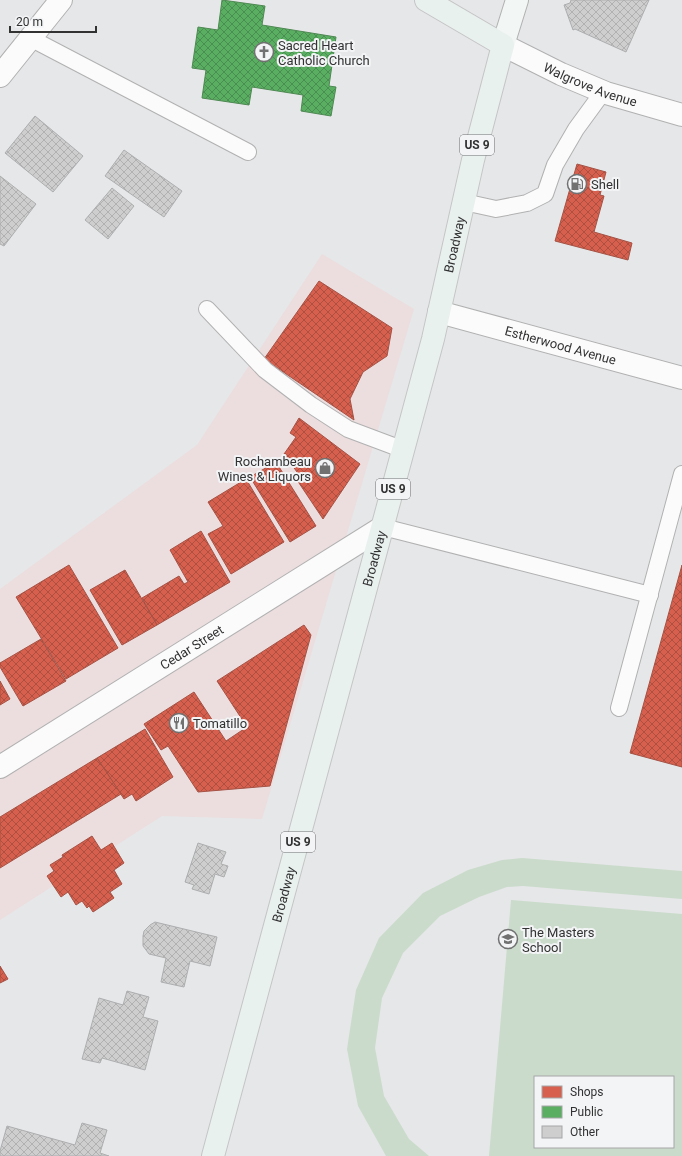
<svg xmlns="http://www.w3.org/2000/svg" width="682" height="1156" font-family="Roboto,sans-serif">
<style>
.commercial{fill:#ecddde}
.pitch{fill:#cadbcb;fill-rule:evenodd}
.shops{fill:url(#shops-cross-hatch);stroke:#a55245}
.public{fill:url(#public-cross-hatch);stroke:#4e8953}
.building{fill:url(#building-cross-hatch);stroke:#adaeaf}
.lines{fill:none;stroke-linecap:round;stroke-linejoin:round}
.lane-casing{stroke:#b1b1b2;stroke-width:18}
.street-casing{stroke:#b1b1b2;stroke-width:24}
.secondary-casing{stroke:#b1b1b2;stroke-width:24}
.primary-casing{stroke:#c5c5c6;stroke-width:24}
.lane{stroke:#fbfbfc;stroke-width:16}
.street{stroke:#fbfbfc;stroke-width:22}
.secondary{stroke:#f2f6f5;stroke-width:22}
.primary{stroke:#e9f1ef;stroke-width:22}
.labels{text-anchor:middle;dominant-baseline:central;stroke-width:4;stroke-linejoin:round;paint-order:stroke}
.shield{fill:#f3f4f6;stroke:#6c6c6e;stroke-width:1}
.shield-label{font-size:12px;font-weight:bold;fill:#323233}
.poi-label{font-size:13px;fill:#323233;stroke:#f3f4f6;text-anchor:start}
.street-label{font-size:13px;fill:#323233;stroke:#f3f4f6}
</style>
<defs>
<pattern id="shops-cross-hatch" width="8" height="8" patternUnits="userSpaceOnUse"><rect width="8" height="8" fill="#d6604d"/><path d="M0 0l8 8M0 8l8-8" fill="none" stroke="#ae5041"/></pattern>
<pattern id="public-cross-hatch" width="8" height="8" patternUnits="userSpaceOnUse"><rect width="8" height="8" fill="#5aae61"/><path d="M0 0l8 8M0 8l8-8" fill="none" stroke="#4b8e51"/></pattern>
<pattern id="building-cross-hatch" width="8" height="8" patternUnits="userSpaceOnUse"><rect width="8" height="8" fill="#cececf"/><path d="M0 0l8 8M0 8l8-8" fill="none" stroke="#b1b1b2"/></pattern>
</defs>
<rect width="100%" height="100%" fill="#e6e7e8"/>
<polygon class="commercial" points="322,254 414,309 262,819 162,816 0,920 0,589 197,445"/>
<g class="pitch">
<polygon points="522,858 682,871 682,899 523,886 507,887 479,897 440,916 403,953 382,998 375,1048 384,1096 409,1139 429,1156 386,1156 358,1106 347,1049 356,990 379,938 423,893 468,870 502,860"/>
<path d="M511,900L682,914V1156H489ZM535,1077H673V1147H535Z"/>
</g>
<g class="shops">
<polygon points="577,164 606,172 600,195 604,196 594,232 632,243 628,260 555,241"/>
<polygon points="319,281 392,328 387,356 363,372 350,399 354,420 264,359"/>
<polygon points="299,418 360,464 323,519 295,477 297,472 284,454 296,437 290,433"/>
<polygon points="276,462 316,526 290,542 250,477"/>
<polygon points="246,479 284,542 231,574 208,534 223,526 208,502"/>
<polygon points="201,531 230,582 157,625 142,598 179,576 184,584 188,582 170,550"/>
<polygon points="69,565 118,648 66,679 16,597"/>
<polygon points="682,565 682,767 630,753"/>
<polygon points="125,570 157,625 122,645 90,590"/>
<polygon points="304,625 311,635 270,786 198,792 168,746 161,750 144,724 194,692 226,741 247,727 217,681"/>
<polygon points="41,639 66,681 23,706 0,667 0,663"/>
<polygon points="0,681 10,699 0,705"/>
<polygon points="145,729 173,777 136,801 132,794 124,799 97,758"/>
<polygon points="97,758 121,794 0,868 0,817"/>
<polygon points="92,836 101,850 112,843 124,863 114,870 122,884 110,892 114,898 93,912 89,906 87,908 82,901 76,905 68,892 61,897 47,876 54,871 50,865 63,857 62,855"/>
<polygon points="0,966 8,979 0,983"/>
</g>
<polygon class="public" points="222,0 265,6 262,25 336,37 329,86 336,87 331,116 301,111 303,95 252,87 249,105 202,98 206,70 192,68 198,27 218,30"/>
<g class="building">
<polygon points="571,0 649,0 626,52 575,29 573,30 564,5 570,3"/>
<polygon points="35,116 83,156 53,192 5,153"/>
<polygon points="124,150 182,191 164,217 105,176"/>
<polygon points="0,176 36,204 4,246 0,244"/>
<polygon points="112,188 134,206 108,239 85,220"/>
<polygon points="198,843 226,852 221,864 228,866 224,877 215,874 209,894 192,889 194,885 185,882"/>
<polygon points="155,922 217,937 210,966 190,961 184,987 161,982 166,958 149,954 143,946 143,936 144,931 150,925"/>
<polygon points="127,991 149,997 143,1017 158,1021 145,1070 102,1058 100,1063 82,1059 99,998 123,1005"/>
<polygon points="82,1123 107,1130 100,1153 109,1156 0,1156 0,1151 7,1126 75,1145"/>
</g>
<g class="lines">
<defs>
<g id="lane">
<polyline points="30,38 248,152"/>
<polyline points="464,202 496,209 527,203 545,194 555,165 576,129 603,92"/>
<polyline points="207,309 265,370 311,405 348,429 404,450"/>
<polyline points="383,527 650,595"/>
<polyline points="619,708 682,474"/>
</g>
<g id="street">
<path id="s1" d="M503,45L561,74L606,93L682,115"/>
<polyline points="0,76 61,0"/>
<path id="s2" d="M439,312L682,378"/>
<path id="s3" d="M0,767L383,527"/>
</g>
<polyline id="secondary" points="503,45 517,0"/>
<g id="primary">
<path id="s4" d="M213,1156L433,339L473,160L503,45L426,0"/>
</g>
</defs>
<use href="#lane" class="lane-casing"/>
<use href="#street" class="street-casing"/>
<use href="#secondary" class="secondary-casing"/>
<use href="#primary" class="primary-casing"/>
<use href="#lane" class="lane"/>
<use href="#street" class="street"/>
<use href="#secondary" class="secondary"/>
<use href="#primary" class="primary"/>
</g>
<defs>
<symbol id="church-ring" viewBox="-11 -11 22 22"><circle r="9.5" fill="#f3f4f6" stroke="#717172" stroke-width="1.5"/><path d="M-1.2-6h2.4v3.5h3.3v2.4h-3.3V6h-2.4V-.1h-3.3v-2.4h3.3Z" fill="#717172"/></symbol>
<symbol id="fuel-ring" viewBox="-11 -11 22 22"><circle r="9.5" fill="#f3f4f6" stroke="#717172" stroke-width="1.5"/><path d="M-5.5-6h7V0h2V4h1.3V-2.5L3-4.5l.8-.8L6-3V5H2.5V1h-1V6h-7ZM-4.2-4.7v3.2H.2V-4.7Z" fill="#717172"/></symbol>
<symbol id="shop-ring" viewBox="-11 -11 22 22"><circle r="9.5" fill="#f3f4f6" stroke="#717172" stroke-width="1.5"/><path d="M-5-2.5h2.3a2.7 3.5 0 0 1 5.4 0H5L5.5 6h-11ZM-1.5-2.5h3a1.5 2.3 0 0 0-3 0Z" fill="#717172"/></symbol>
<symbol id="restaurant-ring" viewBox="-11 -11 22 22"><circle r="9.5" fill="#f3f4f6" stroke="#717172" stroke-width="1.5"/><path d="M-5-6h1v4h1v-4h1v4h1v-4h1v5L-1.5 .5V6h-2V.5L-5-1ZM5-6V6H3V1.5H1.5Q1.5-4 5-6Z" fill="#717172"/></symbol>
<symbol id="school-ring" viewBox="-11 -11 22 22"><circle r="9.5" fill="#f3f4f6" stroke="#717172" stroke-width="1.5"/><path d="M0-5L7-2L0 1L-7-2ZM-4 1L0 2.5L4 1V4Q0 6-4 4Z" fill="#717172"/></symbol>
</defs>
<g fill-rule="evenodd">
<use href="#church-ring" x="253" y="41" width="22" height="22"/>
<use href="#fuel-ring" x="566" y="173" width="22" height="22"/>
<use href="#shop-ring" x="314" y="457" width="22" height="22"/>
<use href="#restaurant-ring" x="168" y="712" width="22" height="22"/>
<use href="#school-ring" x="497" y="928" width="22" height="22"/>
</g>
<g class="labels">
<g class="shield">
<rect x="460" y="135" width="34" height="20" rx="3"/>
<rect x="376" y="479" width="34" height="20" rx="3"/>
<rect x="281" y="832" width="34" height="20" rx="3"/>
</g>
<g class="shield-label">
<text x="477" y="145">US 9</text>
<text x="393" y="489">US 9</text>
<text x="298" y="842">US 9</text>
</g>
<g class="poi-label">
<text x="278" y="45">Sacred Heart<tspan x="278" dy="15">Catholic Church</tspan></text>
<text x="591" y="184">Shell</text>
<text x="311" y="461" text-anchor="end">Rochambeau<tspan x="311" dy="15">Wines &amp; Liquors</tspan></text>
<text x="193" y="723">Tomatillo</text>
<text x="522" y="932">The Masters<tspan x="522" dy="15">School</tspan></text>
</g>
<g class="street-label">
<text stroke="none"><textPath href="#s1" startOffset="96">Walgrove Avenue</textPath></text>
<text stroke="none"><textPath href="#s4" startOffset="943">Broadway</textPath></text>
<text stroke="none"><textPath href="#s2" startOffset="126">Estherwood Avenue</textPath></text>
<text stroke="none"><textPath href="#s4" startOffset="619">Broadway</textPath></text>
<text stroke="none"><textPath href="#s3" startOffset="226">Cedar Street</textPath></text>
<text stroke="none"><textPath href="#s4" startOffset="271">Broadway</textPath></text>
</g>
</g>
<rect x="534" y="1076" width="140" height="72" fill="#f3f4f6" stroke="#a6a6a8"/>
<rect x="542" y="1086" width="20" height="12" fill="#d6604d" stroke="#a6a6a8"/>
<text x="570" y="1096" font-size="12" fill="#323233">Shops</text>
<rect x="542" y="1106" width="20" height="12" fill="#5aae61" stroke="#a6a6a8"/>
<text x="570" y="1116" font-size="12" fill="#323233">Public</text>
<rect x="542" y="1126" width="20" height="12" fill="#cececf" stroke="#a6a6a8"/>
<text x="570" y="1136" font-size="12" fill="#323233">Other</text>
<path d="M10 26v6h86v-6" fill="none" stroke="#323233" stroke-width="2"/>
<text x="16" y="26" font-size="12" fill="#323233" stroke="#f3f4f6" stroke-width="3" paint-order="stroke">20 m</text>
</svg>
